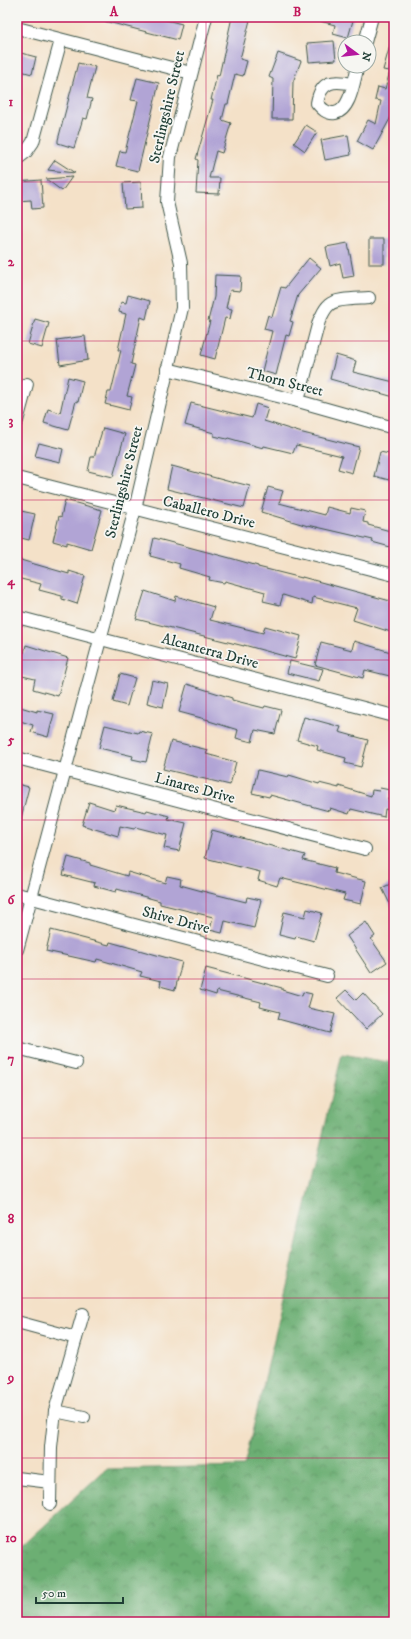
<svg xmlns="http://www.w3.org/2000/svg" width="411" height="1639" font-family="'IM FELL DW Pica',serif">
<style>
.forest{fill:url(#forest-crowns);stroke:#467654}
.building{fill:#b1a4d5}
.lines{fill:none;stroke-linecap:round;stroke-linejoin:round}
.street-casing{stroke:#3f564a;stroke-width:14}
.street{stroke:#fff;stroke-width:12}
.grid{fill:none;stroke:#c2185b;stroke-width:1;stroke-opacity:0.55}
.labels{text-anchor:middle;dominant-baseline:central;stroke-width:3.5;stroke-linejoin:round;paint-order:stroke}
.street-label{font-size:15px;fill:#1f3d34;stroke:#f6f6f2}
.neatline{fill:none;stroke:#c2185b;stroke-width:1.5}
.grid-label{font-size:13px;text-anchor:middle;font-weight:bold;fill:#c2185b}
</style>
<defs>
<pattern id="forest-crowns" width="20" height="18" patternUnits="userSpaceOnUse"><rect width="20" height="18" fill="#6caf73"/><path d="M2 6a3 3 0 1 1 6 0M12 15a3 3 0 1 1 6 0" fill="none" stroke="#58905f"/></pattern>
</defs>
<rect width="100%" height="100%" fill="#f6f6f2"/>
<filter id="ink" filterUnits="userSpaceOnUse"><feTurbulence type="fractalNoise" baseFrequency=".025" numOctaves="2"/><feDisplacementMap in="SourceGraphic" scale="8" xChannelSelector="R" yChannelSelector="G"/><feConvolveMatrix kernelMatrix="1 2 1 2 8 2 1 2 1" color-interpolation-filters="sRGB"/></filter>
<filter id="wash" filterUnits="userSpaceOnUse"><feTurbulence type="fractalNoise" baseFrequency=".012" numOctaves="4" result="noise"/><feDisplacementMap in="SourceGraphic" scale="16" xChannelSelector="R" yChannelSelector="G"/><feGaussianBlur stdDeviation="0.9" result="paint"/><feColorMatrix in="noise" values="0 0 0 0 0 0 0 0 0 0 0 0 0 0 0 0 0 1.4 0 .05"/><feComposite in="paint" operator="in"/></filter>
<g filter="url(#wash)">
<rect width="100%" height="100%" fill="#f4e1c8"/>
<polygon class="forest" points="342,1054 394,1063 394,1622 17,1622 17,1551 106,1469 244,1466"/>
<g id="blocks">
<g class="building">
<polygon points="104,17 154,17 182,24 178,40 104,21"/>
<polygon points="232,17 250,20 240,59 247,61 243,76 235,74 228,104 226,104 222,120 231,123 222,153 216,151 209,178 220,178 219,194 196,193 198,160 196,159 213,100 211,100 217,75 219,76"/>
<polygon points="316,17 354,17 348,38 333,34 335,25 316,20"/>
<polygon points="334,41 336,60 309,62 307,43"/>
<polygon points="391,42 394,42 394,116 392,115 373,150 357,141 368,120 376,124 381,101 375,100 378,87 385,89 390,71 383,70"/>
<polygon points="17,52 36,57 32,74 17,70"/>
<polygon points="278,53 301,61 293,82 292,119 272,119 273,79 269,77"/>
<polygon points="78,63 95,67 87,98 92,99 87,119 83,118 74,148 58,143 58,140"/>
<polygon points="137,78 159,83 138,171 116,166 120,151 125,152 138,101 131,100"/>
<polygon points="306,125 317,132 305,151 294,143"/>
<polygon points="348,135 351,155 325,160 321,140"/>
<polygon points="55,160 75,173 48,170"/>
<polygon points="72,177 62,191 46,179"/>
<polygon points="41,180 43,208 32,209 31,200 17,201 17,182"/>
<polygon points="141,182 142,208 125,209 123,183"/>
<rect x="369" y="239" width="15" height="25"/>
<polygon points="348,243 354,276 343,278 340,263 330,266 326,247"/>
<polygon points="309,258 321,268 298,295 290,321 293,322 289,336 286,335 276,375 262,371 272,331 264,329 268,315 272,317 281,287 285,288"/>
<polygon points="215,275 241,276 240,291 230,290 226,308 232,309 230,319 225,318 215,359 201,355 210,321 208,321 214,297"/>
<polygon points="128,295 150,301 146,319 141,317 131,364 135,365 127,396 132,397 129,410 105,404 108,392 111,392 121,350 118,350 126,314 119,312 121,302 126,303"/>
<polygon points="35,319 49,323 42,348 28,344"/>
<polygon points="85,336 88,360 60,365 57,340"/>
<polygon points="336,355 356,361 353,372 394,382 394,397 330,379"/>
<polygon points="68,377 83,381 78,402 76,401 68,430 44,423 48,409 60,413"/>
<polygon points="191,403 252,418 256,404 268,408 264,421 299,432 359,447 352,473 338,469 342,456 296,445 293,453 264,446 263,448 228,438 227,439 214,436 214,433 185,425"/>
<polygon points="103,428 125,434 113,477 88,471 91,457 94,457"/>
<polygon points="39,443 63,449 60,462 35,456"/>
<polygon points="380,452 394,455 389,480 374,476"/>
<polygon points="172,466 234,483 234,482 250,486 244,508 167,489"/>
<polygon points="268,487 283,491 279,503 325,515 327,507 350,513 351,508 365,511 363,522 368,523 368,525 394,532 394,548 372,542 373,540 308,525 308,526 261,512"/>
<polygon points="65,500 102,510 91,549 67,542 67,545 53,541 59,516 61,517"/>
<polygon points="21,511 35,514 29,540 17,537 17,526"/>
<polygon points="154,538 230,558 258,566 258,567 302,578 302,577 394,602 394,633 353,620 357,608 313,597 312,604 283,595 280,605 263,601 265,592 225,581 224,583 209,580 210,577 179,568 180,564 150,556"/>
<polygon points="17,559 69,574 69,571 85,576 77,604 62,599 62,596 39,590 41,584 17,578"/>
<polygon points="145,591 175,601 176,596 214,607 210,620 263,633 265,626 301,636 295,659 244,645 244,646 136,619"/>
<polygon points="354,641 394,653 394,677 365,670 363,678 315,665 321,642 352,650"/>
<polygon points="26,645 68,658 58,696 33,689 35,679 18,675 20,669 17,668 17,651 24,653"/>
<polygon points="290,661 323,669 319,681 287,673"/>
<polygon points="120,674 135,678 127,706 113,702"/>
<polygon points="152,680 168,684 163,707 147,703"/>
<polygon points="187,684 232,698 232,700 264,708 265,706 281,710 275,734 255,730 252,742 236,738 238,730 209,721 209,720 179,712"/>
<polygon points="17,706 37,712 37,710 54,714 48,737 31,732 33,725 17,720"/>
<polygon points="304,717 341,727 339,732 368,740 361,767 345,763 346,758 317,750 318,746 297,740"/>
<polygon points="105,725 138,733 139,731 153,734 146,762 132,759 133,756 99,748"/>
<polygon points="171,741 208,750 206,754 236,762 230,785 163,769"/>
<polygon points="258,770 288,777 289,775 319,784 319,783 339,788 339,786 371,796 372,790 379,791 380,788 390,790 388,800 394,802 393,811 385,809 384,817 351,809 349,814 330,808 329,811 270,795 269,797 252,793"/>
<polygon points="17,784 29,787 20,822 17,822"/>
<polygon points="89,802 114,810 116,805 146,812 147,810 169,816 168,819 186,823 179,851 164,848 167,835 135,827 134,829 120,826 118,836 82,825"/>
<polygon points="212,830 305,855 303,860 335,868 334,873 366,881 361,904 343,900 345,894 280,878 277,886 258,880 260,872 205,858"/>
<polygon points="68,857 90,863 90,865 127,876 128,872 165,883 167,876 181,879 180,885 202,891 246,902 247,897 261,900 254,928 225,921 222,933 210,930 213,917 160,904 160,901 117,889 116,892 94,886 95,883 63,875"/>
<polygon points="394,882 394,912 382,888"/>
<polygon points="307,909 322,913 314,941 296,936 295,939 279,935 284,912 305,917"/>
<polygon points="366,922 375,936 371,939 387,962 371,973 347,936"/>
<polygon points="51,930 109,945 110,942 182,962 175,990 160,986 161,981 140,976 142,972 97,959 96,962 46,951"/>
<polygon points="206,968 282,988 282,990 302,996 303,992 312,994 308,1008 335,1014 330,1033 278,1019 280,1012 260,1007 261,1002 217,991 216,995 200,990"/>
<polygon points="346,990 356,1000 363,993 382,1014 366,1029 337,998"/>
</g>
</g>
</g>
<g filter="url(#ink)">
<use href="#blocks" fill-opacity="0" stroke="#3f564a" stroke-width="1"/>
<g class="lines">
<defs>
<g id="street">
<polyline points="17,28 191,73"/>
<polyline points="365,42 372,17"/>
<path d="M353,84C334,80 321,80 317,103C322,109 327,114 335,113C351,110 354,79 358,66"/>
<polyline points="17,159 26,152 33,142 61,40"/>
<polyline points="167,369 298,401 394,428"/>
<path d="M298,401L319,321C322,316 324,309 329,305C336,298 359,299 369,298"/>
<polyline points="17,421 27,384"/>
<polyline points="17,478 394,575"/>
<polyline points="17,617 394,716"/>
<polyline points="17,758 365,849"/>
<polyline points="17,894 327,976"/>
<polyline points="17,950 135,509 182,308 181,263 167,202 170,157 206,17"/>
<polyline points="17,1048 76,1063"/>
<polyline points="17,1322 76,1338"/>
<polyline points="55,1411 84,1417"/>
<polyline points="17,1478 50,1482"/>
<polyline points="50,1504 51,1447 55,1411 83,1314"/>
</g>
</defs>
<use href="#street" class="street-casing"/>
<use href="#street" class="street"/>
</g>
</g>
<path class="grid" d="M206,17V1622M17,182H394M17,341H394M17,500H394M17,660H394M17,820H394M17,979H394M17,1138H394M17,1298H394M17,1458H394"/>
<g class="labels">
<g class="street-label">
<text transform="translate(167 107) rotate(-77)">Sterlingshire Street</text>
<text transform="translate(285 382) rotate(14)">Thorn Street</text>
<text transform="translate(124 482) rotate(-76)">Sterlingshire Street</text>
<text transform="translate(209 512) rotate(14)">Caballero Drive</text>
<text transform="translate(210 651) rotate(15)">Alcanterra Drive</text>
<text transform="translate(195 788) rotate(15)">Linares Drive</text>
<text transform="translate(176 920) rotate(15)">Shive Drive</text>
</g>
</g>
<rect width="411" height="1639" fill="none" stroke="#f6f6f2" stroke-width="44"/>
<g transform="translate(357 54) rotate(105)"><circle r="19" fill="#f6f6f2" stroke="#a0aca6"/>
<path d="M0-3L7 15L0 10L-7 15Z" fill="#b5179e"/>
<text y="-6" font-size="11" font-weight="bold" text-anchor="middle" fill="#1f3d34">N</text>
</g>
<path d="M36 1597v6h87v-6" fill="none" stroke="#1f3d34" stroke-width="2"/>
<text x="42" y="1597" font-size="12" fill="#1f3d34" stroke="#f6f6f2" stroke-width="3" paint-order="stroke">50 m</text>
<rect x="22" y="22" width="367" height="1595" class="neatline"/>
<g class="grid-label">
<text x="114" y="16">A</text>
<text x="297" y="16">B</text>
<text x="11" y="106">1</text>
<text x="11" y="266">2</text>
<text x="11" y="425">3</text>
<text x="11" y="585">4</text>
<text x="11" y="744">5</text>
<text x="11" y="904">6</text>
<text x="11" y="1063">7</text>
<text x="11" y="1223">8</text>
<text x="11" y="1382">9</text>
<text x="11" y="1542">10</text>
</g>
</svg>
